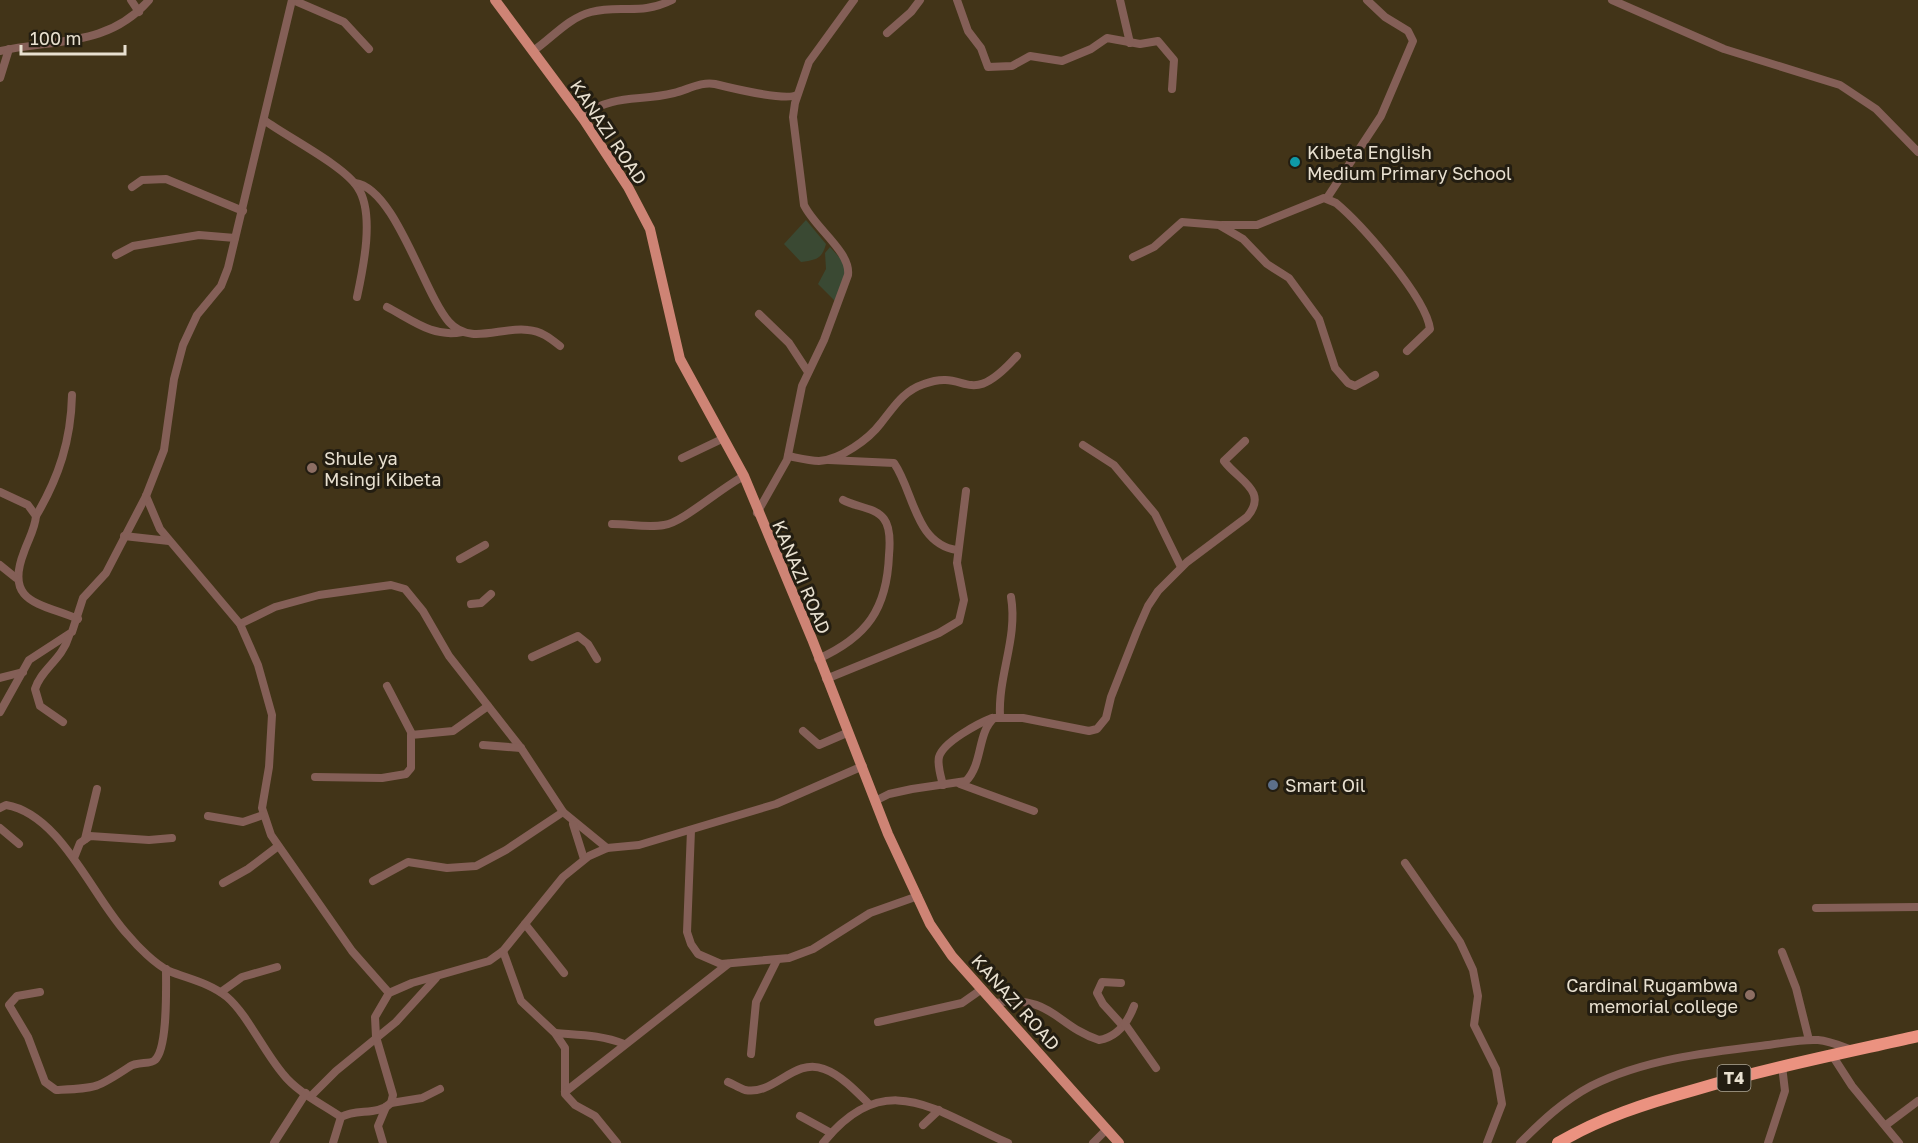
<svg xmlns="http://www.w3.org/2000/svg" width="1918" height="1143" font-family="'Golos Text',sans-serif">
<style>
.green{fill:#3a4933}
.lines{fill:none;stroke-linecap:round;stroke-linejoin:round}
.minor{stroke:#845f57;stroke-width:8}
.major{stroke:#ce8475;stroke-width:10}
.highway{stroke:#eb9280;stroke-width:12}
.culture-dot{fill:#0f9aa8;stroke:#231d11;stroke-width:2}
.education-dot{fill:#8d6e63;stroke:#231d11;stroke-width:2}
.service-dot{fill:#5c6f8a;stroke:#231d11;stroke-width:2}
.labels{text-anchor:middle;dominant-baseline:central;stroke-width:6;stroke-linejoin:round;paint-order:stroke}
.shield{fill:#231d11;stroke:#ada697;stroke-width:1.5}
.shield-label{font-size:16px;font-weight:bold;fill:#e8e0d0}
.street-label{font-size:18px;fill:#e8e0d0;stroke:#231d11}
.poi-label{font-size:18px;fill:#e8e0d0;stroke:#231d11;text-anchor:start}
</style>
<rect width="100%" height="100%" fill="#423418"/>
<g class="green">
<path d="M806,220L826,244C822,259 816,260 801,262L784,244Z"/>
<polygon points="830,247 847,266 836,302 818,284 826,269 825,253"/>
</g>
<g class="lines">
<g class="minor">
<polyline points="131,0 139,12"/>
<polyline points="293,0 344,22 369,49"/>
<polyline points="957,0 968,31 981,48 988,67 1012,66 1030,56 1062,61 1091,49 1107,38 1140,44 1158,41 1174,60 1172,89"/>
<polyline points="1120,0 1130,43"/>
<polyline points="1612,0 1724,49 1840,85 1876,109 1918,152"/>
<polyline points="887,33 911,12 920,0"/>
<path d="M0,51C55,39 108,47 149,0"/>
<path d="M533,51C552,38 568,18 591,12C621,4 640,16 672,0"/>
<polyline points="0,78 9,49"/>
<path d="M580,116C617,93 637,102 674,93C687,90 702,81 715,84C731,88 785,101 797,95"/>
<path d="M264,120C287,137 345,166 358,188C375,214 363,269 357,297"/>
<path d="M355,183C395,188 424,294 449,322C470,346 501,326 528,330C541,331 550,338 560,346"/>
<polyline points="132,187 142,180 166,179 243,211"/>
<polyline points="1327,198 1381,116 1413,41 1408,31 1385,17 1367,0"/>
<path d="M1222,225H1257L1324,198L1336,203C1361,224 1426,297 1430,329L1407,351"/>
<polyline points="116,255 133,246 199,235 235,238"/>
<polyline points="1133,257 1154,247 1182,222 1219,225 1243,239 1267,264 1289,278 1319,319 1335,368 1348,383 1355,386 1375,375"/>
<path d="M387,307C412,320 433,338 462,332"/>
<polyline points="759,314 789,343 808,372"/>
<polyline points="1083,445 1114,465 1155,514 1181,567"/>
<path d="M788,456C798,458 809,461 819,461C840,460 869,439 881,423C894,407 903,391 924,384C968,367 967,412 1017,356"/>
<polyline points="682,458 722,439"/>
<path d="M829,460L894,463C914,492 915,544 957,550"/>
<path d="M0,492L28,505L36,516C35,529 28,540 24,552C4,603 40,603 78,619"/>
<polyline points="146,496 160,529 240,624 258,665 272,715 269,767 262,808 271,835 352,951 389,993"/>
<path d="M757,513L787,460L802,386L824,340L848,275C851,252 815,228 804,205L793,117L795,103L809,62L854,0"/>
<path d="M36,516C59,477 71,440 72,395"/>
<path d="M612,524C629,524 648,528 664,525C682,523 722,487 744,476"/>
<polyline points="124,536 169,541"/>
<polyline points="460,559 485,545"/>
<polyline points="0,565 16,578"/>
<polyline points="471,604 481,603 491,594"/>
<polyline points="240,624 275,607 319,595 391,585 405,589 423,611 449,656 521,748 563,812 607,848"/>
<polyline points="532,657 578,636 588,644 597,659"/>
<path d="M818,659C867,637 887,609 889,555C890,544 891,528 884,519C875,507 855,507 843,500"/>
<polyline points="0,678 23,672"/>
<polyline points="826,679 939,633 959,621 964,600 957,563 966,491"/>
<polyline points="387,686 412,734"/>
<polyline points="0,712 29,660 72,632 83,598 106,573 146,496 164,450 174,379 183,345 197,315 221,286 228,268 292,0"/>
<path d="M1000,716C998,675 1018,638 1011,597"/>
<path d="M63,722L40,706L35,689C41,669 62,660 69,636"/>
<polyline points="803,731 819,745 849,732"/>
<polyline points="483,745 521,748"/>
<polyline points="315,777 382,778 406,774 411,768 411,735 453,731 488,706"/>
<polyline points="960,784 1034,811"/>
<path d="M943,785C941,777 937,765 939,757C943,742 979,723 992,718"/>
<path d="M875,801L889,794L912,789L966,781C983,764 977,733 994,718H1023L1089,731L1097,729L1106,718L1111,697L1137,631L1148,606L1158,591L1187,562L1247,517C1269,491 1239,481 1224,461L1245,441"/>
<path d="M0,808L6,805C61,814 93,898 128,935C138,947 155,964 169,971C189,979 210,983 227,997C247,1014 264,1052 283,1074C297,1092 322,1104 341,1117"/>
<polyline points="208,816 243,822 263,815"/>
<polyline points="573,824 584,859"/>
<polyline points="0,828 19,844"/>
<polyline points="691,830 687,932 691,944 698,954 721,964 789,958 813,949 870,913 918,896"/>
<polyline points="85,839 97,789"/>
<polyline points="74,858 80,843 90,836 149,840 172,838"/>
<polyline points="1405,863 1460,942 1473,970 1478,996 1474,1025 1496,1069 1502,1104 1487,1143"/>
<polyline points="373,881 408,862 447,868 476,866 506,850 563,812"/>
<polyline points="223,883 248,869 277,847"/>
<polyline points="1816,908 1918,907"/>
<polyline points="525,924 564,973"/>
<polyline points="503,951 521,1001 555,1033 565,1048 565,1094 575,1105 595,1116 617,1143"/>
<polyline points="1782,952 1796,988 1809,1040"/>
<polyline points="1121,983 1102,982 1097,993 1103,1004 1123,1026"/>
<path d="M40,992L17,996L9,1005L28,1037L45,1082L56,1090C96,1088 96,1089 129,1067C137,1061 150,1065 155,1060C168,1048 166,987 166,969"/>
<polyline points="221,992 242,977 277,967"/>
<path d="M995,1003C1052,994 1056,1026 1099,1040C1117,1037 1128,1022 1134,1006"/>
<polyline points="878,1022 962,1003 982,989"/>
<polyline points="1125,1024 1156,1068"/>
<path d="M556,1033C580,1035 602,1035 624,1044"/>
<polyline points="751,1054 756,1002 777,960"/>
<polyline points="1832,1055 1852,1086 1899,1143"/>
<path d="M728,1082C733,1084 739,1088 745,1090C774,1096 794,1057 824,1069C841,1075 857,1092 869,1104"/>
<polyline points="565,1092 728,964"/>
<polyline points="310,1097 336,1071 396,1022 436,978"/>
<polyline points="391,1103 422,1098 440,1089"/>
<polyline points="800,1116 831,1133"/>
<polyline points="923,1125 939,1110"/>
<polyline points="1886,1125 1918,1101"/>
<polyline points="274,1143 306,1093"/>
<path d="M333,1143L341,1117C357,1108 377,1116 391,1103L393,1095L376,1037L375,1017L389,993L412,983L489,961L503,951L563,877L589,856L607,848L639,845L776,804L863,766"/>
<polyline points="383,1143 378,1126 386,1107"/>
<path d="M823,1143C886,1065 936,1112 1008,1143"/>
<polyline points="1093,1143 1107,1129"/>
<path d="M1520,1143C1542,1121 1563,1101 1591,1086C1644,1059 1709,1052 1768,1045C1784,1043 1801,1039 1818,1040C1830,1041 1841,1046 1852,1050"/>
<polyline points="1768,1143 1785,1091 1782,1066"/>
</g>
<polyline class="major" points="495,0 584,120 628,187 650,229 680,359 744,476 812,639 888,834 930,924 952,956 1119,1143"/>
<path class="highway" d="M1558,1143C1600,1118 1647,1103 1694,1090C1768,1068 1843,1053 1918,1036"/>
</g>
<circle class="culture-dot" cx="1295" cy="162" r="6"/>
<g class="education-dot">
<circle cx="312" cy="468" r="6"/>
<circle cx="1750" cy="995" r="6"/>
</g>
<circle class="service-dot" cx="1273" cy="785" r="6"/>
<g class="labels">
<rect class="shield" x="1717.5" y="1065" width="33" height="26" rx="4.5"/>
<g class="shield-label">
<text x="1734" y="1078">T4</text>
</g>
<g class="street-label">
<text transform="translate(609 132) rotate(56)">KANAZI ROAD</text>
<text transform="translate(802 577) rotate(67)">KANAZI ROAD</text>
<text transform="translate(1016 1002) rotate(48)">KANAZI ROAD</text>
</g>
<g class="poi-label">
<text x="1307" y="152">Kibeta English<tspan x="1307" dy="21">Medium Primary School</tspan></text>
<text x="324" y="458">Shule ya<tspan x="324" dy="21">Msingi Kibeta</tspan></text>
<text x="1285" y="785">Smart Oil</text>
<text x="1738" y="985" text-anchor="end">Cardinal Rugambwa<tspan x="1738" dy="21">memorial college</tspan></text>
</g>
</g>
<path d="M21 45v9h104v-9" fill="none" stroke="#e8e0d0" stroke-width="3"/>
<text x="30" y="45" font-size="18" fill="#e8e0d0" stroke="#231d11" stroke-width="4.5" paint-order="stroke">100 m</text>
</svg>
